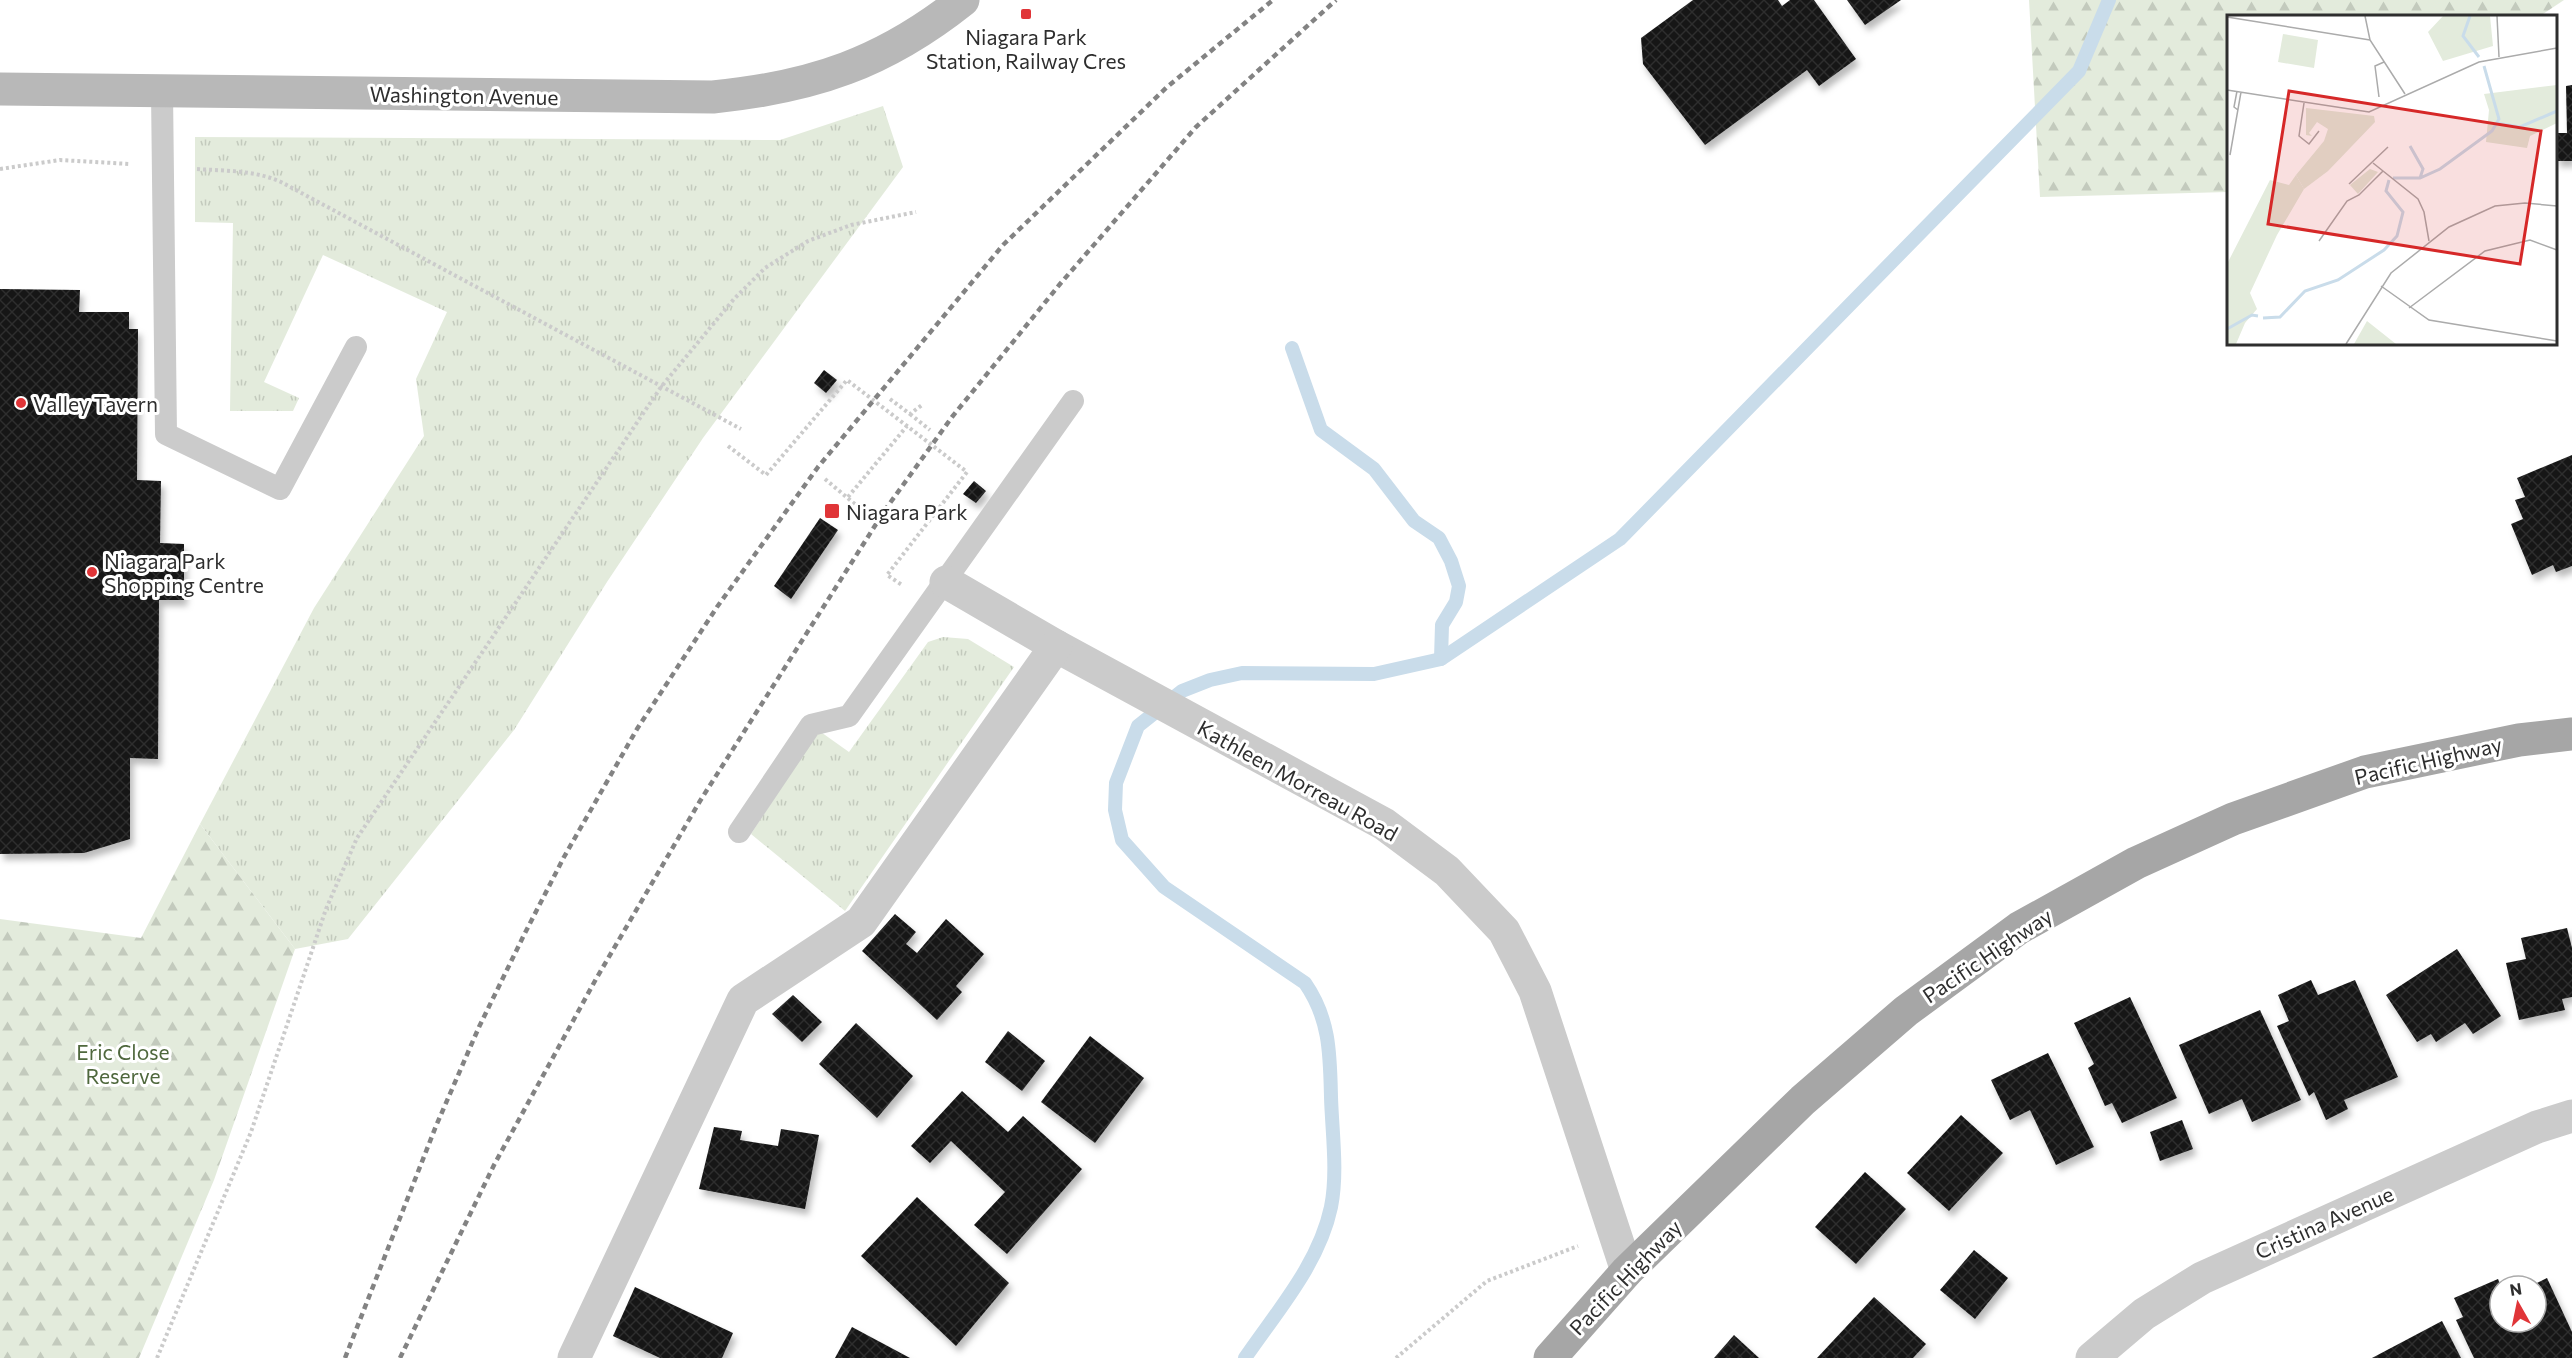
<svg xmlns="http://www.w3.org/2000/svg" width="2572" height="1358" font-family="Commissioner,sans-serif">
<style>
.grass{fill:url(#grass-tufts)}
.forest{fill:url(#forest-firs)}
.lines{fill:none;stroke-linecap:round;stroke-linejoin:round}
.stream{stroke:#c9dcea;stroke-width:14}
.building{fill:url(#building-cross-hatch);filter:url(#shadow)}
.path{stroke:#cbcbcb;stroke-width:4;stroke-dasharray:3 3;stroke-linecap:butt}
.service{stroke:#cbcbcb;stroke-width:22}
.minor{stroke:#cbcbcb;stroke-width:33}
.secondary{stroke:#b8b8b8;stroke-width:33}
.primary{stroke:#a6a6a6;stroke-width:33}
.rail{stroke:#838383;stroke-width:4.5;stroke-dasharray:6 4.5;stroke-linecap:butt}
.poi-dot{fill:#e03538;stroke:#fff;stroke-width:2}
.labels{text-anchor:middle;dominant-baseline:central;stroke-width:6;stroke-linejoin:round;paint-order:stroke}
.poi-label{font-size:21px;fill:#2e2e2e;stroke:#fff;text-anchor:start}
.street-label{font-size:21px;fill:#2e2e2e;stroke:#fff}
.park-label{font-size:21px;fill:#4f683d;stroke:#fff}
.inset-river{fill:none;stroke:#c9dcea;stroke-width:3}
.inset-road{fill:none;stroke:#ababab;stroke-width:1.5}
.view{fill:#d62828;fill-opacity:0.15;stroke:#d62828;stroke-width:3}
.inset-edge{fill:none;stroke:#2e2e2e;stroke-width:3}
</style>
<defs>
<pattern id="grass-tufts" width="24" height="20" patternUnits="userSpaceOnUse" patternTransform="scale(1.5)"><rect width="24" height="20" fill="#e3ebdc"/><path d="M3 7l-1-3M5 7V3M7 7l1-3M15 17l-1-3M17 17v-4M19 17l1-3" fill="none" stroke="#c3cabd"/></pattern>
<pattern id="forest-firs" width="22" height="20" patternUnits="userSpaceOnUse" patternTransform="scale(1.5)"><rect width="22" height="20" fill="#e3ebdc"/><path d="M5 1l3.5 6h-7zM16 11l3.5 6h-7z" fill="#c3cabd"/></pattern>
<pattern id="building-cross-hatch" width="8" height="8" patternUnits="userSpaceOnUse" patternTransform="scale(1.5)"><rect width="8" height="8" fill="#151515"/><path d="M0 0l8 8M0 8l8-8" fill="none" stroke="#2f2f2f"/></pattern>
<filter id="shadow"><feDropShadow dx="3.5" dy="6" stdDeviation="3" flood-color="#0004"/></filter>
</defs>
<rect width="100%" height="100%" fill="#fff"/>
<g class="grass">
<polygon points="883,106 903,167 703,438 607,582 514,730 348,939 295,949 200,824 314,608 424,436 416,379 447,312 323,255 264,382 299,398 293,411 230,411 233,223 195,222 195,137 780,140"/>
<polygon points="943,637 968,639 1014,667 845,911 751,834 818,730 849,752 928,642"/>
</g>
<g class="forest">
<polygon points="2029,0 2564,0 2540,16 2228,16 2228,192 2040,197"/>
<polygon points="200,824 295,949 214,1180 139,1358 0,1358 0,919 141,938"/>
</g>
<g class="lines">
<g class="stream">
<polyline points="1292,348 1321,430 1374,469 1414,521 1439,538 1451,561 1459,586 1456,602 1442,625 1441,659"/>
<path d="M1245,1358C1277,1311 1319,1264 1331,1207C1338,1172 1332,1132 1331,1097C1330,1054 1330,1019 1305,983L1164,887L1122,840L1115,810L1116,783L1138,726L1182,691L1210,680L1242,673L1374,674L1441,659L1620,539L2079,71L2109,0"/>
</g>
</g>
<g class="building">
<polygon points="1693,0 1778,0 1782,6 1790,0 1814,0 1856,59 1819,86 1807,70 1705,145 1643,64 1641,38"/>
<polygon points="1847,0 1901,0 1865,25"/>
<polygon points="2572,85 2572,161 2556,161 2556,133 2567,133 2566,86"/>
<polygon points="0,289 80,290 79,312 129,312 129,329 138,329 137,480 161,481 160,543 184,544 184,600 159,600 158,759 130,758 130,839 84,853 0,854"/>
<polygon points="824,370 837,380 826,393 814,383"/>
<polygon points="2572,455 2572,566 2556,572 2553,565 2532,575 2511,524 2523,519 2515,500 2525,497 2517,478"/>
<polygon points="974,481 986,491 976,503 963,494"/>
<polygon points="820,518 838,530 791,599 774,586"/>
<polygon points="895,914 916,932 906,944 917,953 946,919 984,954 956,986 962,992 937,1020 862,951"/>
<polygon points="2567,928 2572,948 2572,997 2562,999 2565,1010 2519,1020 2506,963 2526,959 2521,938"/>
<polygon points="2457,949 2501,1016 2473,1034 2465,1023 2436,1042 2431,1034 2417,1042 2386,995"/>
<polygon points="2311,980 2318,995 2355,980 2398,1077 2344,1100 2348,1109 2326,1120 2314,1092 2309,1096 2277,1026 2289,1021 2278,995"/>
<polygon points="793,995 822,1022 802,1042 772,1014"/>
<polygon points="2130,997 2177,1098 2122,1123 2112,1103 2105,1106 2088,1068 2094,1064 2074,1023"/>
<polygon points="2260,1010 2301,1100 2252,1122 2242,1099 2209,1114 2179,1045"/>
<polygon points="856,1023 913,1076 877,1118 819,1064"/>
<polygon points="1008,1031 1045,1061 1022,1091 985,1062"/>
<polygon points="1090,1036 1144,1078 1095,1143 1041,1102"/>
<polygon points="2048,1053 2094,1147 2056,1165 2030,1110 2010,1120 1991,1080"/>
<polygon points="962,1091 1008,1132 1023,1116 1082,1169 1007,1254 974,1225 1005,1192 951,1141 930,1163 911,1146"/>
<polygon points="1961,1115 2003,1153 1949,1211 1907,1173"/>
<polygon points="2182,1120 2193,1149 2160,1161 2150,1132"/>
<polygon points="714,1127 742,1131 740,1140 778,1146 781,1129 819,1135 805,1209 699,1189"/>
<polygon points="1865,1172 1906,1209 1856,1264 1815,1227"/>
<polygon points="917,1197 1009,1283 956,1346 861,1256"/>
<polygon points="1974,1250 2008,1278 1975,1319 1940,1290"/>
<polygon points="2547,1278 2572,1332 2572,1358 2474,1358 2456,1320 2463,1317 2454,1298 2498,1279 2501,1286 2500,1322 2536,1322 2536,1286 2531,1286"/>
<polygon points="635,1287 733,1333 722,1358 660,1358 613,1336"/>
<polygon points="1874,1297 1926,1344 1913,1358 1817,1358"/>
<polygon points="2442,1321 2461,1358 2372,1358"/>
<polygon points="852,1327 910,1358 835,1358"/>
<polygon points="1734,1335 1759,1358 1714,1358"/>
</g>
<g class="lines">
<g class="path">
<polyline points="0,169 60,160 130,164"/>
<path d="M197,169C226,171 254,170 281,182L741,429"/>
<polyline points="890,399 910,414 922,405"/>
<polyline points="910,414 930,430"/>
<polyline points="728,446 766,475 847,380 967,472 887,575 902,585"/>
<polyline points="825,479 869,516"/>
<polyline points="848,497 907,426"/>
<polyline points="157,1358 251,1132 326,909 357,838 661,387 734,299 765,268 808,241 851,225 916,212"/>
<polyline points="1396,1358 1487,1281 1578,1246"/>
</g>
<g class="service">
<polyline points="162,92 166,434 280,489 356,347"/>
<polyline points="739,832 811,725 849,716 1073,401"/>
</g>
<g class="minor">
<polyline points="946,582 1056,646 1384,824 1447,871 1504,931 1535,991 1627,1271"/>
<polyline points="574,1358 743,1000 861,922 1056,646"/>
<polyline points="2092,1358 2144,1314 2202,1278 2537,1127 2572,1116"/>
</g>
<path class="secondary" d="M0,89L713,97C813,87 884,63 963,0"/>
<polyline class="primary" points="1550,1358 1627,1271 1803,1100 1906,1011 2019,928 2136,863 2233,819 2365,772 2519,740 2572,734"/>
<g class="rail">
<polyline points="345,1358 436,1126 479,1027 524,935 564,857 637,729 717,607 818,467 1003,245 1167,87 1273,0"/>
<polyline points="400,1358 494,1165 596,979 700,801 885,510 952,417 1060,284 1196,127 1336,0"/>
</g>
</g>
<g class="poi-dot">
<rect x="1020" y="8" width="12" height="12" rx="3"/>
<circle cx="21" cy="403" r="6"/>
<rect x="824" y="503" width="16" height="16" rx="3"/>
<circle cx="92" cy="572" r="6"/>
</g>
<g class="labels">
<g class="poi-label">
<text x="1026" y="36" text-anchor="middle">Niagara Park<tspan x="1026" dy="24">Station, Railway Cres</tspan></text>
<text x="33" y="403">Valley Tavern</text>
<text x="846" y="511">Niagara Park</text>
<text x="104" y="560">Niagara Park<tspan x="104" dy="24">Shopping Centre</tspan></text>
</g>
<g class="street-label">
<text transform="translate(464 95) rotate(1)">Washington Avenue</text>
<text transform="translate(2428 760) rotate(-13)">Pacific Highway</text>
<text transform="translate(1298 780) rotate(29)">Kathleen Morreau Road</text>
<text transform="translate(1987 955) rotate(-34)">Pacific Highway</text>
<text transform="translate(2324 1222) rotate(-24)">Cristina Avenue</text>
<text transform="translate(1625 1277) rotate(-46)">Pacific Highway</text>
</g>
<g class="park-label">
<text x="123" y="1051">Eric Close<tspan x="123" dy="24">Reserve</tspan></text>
</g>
</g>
<g transform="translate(2227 15)">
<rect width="330" height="330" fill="#fff"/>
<path d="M79,93L147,101L148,107L101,156L77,174L69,160L97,126L101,114L90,107L82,118L85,121L79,120ZM143,154L151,157L131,179L123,170Z" fill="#e3ebdc"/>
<path d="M216,1H263L266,31L216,46L201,17ZM330,70V108L303,121L300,133L259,127L262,95L257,79ZM69,160L77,174L50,220L23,278L30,294L18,308L9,329H0V249L43,165L62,170ZM140,306L169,329H127Z" fill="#e3ebdc"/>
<path d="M56,19L91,25L87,53L51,47Z" fill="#e3ebdc"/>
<path class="inset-river" d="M243,1L236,21L252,42M269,108L293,112L330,96M183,131L196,154L193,163M166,163H193L213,154L265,116L272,104L257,51M36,303L53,302L78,276L111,265L157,235L170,221L176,197L159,176L162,165M0,314L25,300L31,301"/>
<path class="inset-road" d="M138,1L143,25L178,79M270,1L272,42M0,2L143,25M0,75L142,97L252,47L330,33M10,76L7,92L11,95M152,82L148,51L157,47M77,88L72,121L82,129L92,116M3,140L14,77M146,148L191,184L197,197L202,226M122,169L161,132M92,226L120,186L132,180L156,156M154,271L202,305L330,326M182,293L258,236L303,225L330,235M119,329L164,258L222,212L268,191L298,188L330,191"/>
<path class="view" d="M62,76L314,116L293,249L41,209Z"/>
<rect width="330" height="330" class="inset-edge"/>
</g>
<g transform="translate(2518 1304) rotate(351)"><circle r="28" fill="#ffffff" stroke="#ababab" stroke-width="1.5"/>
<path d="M0-4.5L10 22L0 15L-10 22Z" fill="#e03538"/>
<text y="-9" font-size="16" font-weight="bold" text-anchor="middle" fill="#2e2e2e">N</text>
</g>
</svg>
